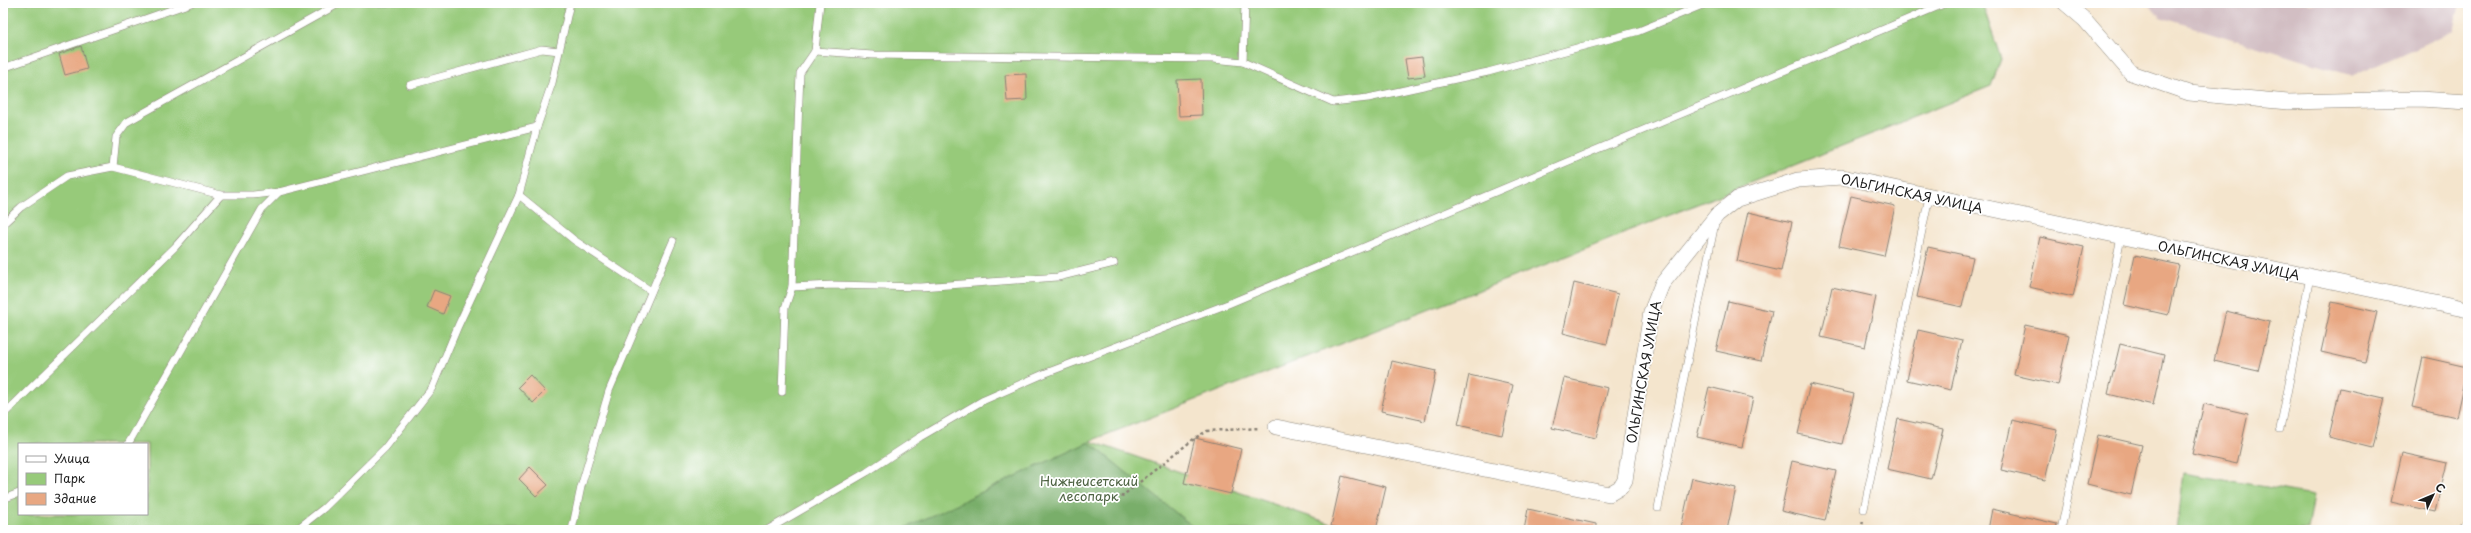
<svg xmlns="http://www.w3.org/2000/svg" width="2471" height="533" font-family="'Playpen Sans',sans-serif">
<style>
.industrial{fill:#d2bec3}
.green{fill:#97ca7a;stroke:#5a734b;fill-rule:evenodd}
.forest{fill:#79ae6a;stroke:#4a6543}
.building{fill:#e8a782}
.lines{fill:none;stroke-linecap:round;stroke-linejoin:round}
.lane-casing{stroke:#888074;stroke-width:8}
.street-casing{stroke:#888074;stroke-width:16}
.path{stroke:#888074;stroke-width:2.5;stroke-dasharray:3 3;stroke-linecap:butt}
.lane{stroke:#fff;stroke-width:7}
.street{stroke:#fff;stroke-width:15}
.labels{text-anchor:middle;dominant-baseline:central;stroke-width:3.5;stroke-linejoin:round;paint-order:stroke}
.street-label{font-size:13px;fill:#1c1c1c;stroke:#fff}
.park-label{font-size:13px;fill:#4d6242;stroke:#fff}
</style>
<rect width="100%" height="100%" fill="#fff"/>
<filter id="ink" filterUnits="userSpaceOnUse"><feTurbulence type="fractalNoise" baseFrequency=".025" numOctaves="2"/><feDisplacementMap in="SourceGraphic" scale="8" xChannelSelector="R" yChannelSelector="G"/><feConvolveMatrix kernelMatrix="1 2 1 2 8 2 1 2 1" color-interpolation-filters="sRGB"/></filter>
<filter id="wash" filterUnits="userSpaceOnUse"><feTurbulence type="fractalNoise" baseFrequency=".012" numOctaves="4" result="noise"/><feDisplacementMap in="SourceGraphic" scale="16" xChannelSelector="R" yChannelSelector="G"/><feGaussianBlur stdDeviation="0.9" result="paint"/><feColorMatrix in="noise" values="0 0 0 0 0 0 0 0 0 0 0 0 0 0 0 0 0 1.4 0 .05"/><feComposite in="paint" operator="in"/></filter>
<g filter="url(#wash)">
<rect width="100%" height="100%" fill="#f4e5cd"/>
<polygon class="industrial" points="2148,3 2460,3 2453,31 2353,76 2160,17"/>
<g class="green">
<path d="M3,3H1982L2001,59L1991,86L1588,248L1090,441L1349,530H3ZM19,444H147V514H19Z"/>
<polygon points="2183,473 2314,495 2308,530 2176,530"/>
</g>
<polygon class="forest" points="1089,442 1197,530 901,530"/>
<g id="blocks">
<g class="building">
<polygon points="81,46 87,69 65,75 59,54"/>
<polygon points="1422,57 1425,76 1408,78 1405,59"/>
<polygon points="1026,74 1027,100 1007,101 1005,75"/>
<polygon points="1201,79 1202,115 1179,116 1177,80"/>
<polygon points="1851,196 1895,206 1884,256 1839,246"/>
<polygon points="1748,212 1792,222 1781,271 1737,261"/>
<polygon points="2040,237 2084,247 2073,297 2029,287"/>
<polygon points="1928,247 1973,257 1962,307 1917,297"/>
<polygon points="2135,255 2179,265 2168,315 2124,305"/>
<polygon points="1574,283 1618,294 1607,344 1563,333"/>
<polygon points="1832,287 1876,297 1865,347 1821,337"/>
<polygon points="434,290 450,296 443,314 427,307"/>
<polygon points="1728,301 1772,311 1761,361 1716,351"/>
<polygon points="2332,302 2377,312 2365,362 2321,352"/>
<polygon points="2226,311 2270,322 2258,371 2214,361"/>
<polygon points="2025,325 2069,335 2058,385 2014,375"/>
<polygon points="1918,330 1962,340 1951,390 1907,380"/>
<polygon points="2120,344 2164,355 2153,405 2108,394"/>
<polygon points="2423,357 2467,367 2456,417 2412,407"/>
<polygon points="1392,361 1436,371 1425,421 1381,411"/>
<polygon points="530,375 545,391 533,403 518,387"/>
<polygon points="1469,375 1513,385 1502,435 1458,425"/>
<polygon points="1564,378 1608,388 1596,438 1552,428"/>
<polygon points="1810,384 1854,394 1842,444 1798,434"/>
<polygon points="1709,387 1753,398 1742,447 1697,437"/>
<polygon points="2340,388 2384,398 2373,448 2329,437"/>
<polygon points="2204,404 2248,414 2237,464 2192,454"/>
<polygon points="1898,419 1943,429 1931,479 1887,469"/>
<polygon points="2012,420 2057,430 2045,480 2001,470"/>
<polygon points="2098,435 2142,445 2131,495 2087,484"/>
<polygon points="1195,438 1241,449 1231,494 1184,483"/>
<polygon points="2402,453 2447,463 2435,512 2391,502"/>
<polygon points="1792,461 1836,471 1825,521 1781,511"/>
<polygon points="530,467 548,485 536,496 519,479"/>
<polygon points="1342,476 1386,487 1376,530 1347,530 1331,526"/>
<polygon points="1692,478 1736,488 1727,530 1691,530 1681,528"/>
<polygon points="1528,509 1596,524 1596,530 1524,530"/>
<polygon points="1992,509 2057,524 2056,530 1988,530"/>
</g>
</g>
</g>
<g filter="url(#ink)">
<use href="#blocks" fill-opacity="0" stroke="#888074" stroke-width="1"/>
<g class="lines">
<defs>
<g id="lane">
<polyline points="815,51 873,55 1213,59 1243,62 1333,102 1368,98 1488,72 1639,31 1707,3"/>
<polyline points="1243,62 1245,3"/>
<polyline points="3,68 191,3"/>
<polyline points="410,85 542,49 559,51"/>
<polyline points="113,167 116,137 127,122 340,3"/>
<polyline points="519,195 574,240 651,291"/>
<polyline points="3,224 21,207 67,176 113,167 221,195 253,195 279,192 537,127 552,83 570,3"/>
<polyline points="792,287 833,285 921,287 1058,277 1114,263"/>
<polyline points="782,392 785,308 792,287 800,73 815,51 820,3"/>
<polyline points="3,415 175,247 221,195"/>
<polyline points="2280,429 2310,277"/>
<polyline points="128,444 262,209 279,192"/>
<polyline points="3,499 19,493"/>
<polyline points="1658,508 1715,223"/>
<polyline points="1864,509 1929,197"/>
<polyline points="296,530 324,508 385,448 432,388 458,326 519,195 537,127"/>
<polyline points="572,530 581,487 609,391 673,241"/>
<polyline points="767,530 867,472 920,437 982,401 1046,373 1228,304 1946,3"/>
<polyline points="2061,530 2121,237"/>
</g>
<g id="street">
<polyline points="2065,3 2085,20 2131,73 2189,93 2288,102 2420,99 2468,102"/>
<polyline points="1276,427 1609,494 1621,487 1625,480 1651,312 1662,284 1717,215 1737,199 1798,180 1842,177 2468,310"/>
<polyline points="2468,530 2468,528"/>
</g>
</defs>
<use href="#lane" class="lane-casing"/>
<use href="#street" class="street-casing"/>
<g class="path">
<polyline points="1121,497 1195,438 1207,431 1260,428"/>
<polyline points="1083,530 1089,526"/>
<polyline points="1861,530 1863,521"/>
</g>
<use href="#lane" class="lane"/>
<use href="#street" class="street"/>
</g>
</g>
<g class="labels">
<g class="street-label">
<text transform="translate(1912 193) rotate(12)">ОЛЬГИНСКАЯ УЛИЦА</text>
<text transform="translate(2229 260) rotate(12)">ОЛЬГИНСКАЯ УЛИЦА</text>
<text transform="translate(1643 372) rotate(-80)">ОЛЬГИНСКАЯ УЛИЦА</text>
</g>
<g class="park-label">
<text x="1089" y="480">Нижнеисетский<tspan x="1089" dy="15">лесопарк</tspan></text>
</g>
</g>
<rect width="2471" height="533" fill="none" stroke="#fff" stroke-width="16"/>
<rect x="18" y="443" width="130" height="72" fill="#ffffff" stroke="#a4a4a4"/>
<rect x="26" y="456" width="20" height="6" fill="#ffffff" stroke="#a4a4a4"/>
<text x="54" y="463" font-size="12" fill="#1c1c1c">Улица</text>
<rect x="26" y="473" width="20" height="12" fill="#97ca7a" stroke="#a4a4a4"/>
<text x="54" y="483" font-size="12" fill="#1c1c1c">Парк</text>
<rect x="26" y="493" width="20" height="12" fill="#e8a782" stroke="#a4a4a4"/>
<text x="54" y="503" font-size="12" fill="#1c1c1c">Здание</text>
<g transform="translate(2433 495) rotate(46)" stroke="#ffffff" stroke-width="3" paint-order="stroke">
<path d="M0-3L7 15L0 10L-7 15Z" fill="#1c1c1c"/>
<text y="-6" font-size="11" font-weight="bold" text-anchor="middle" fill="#1c1c1c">С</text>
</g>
</svg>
